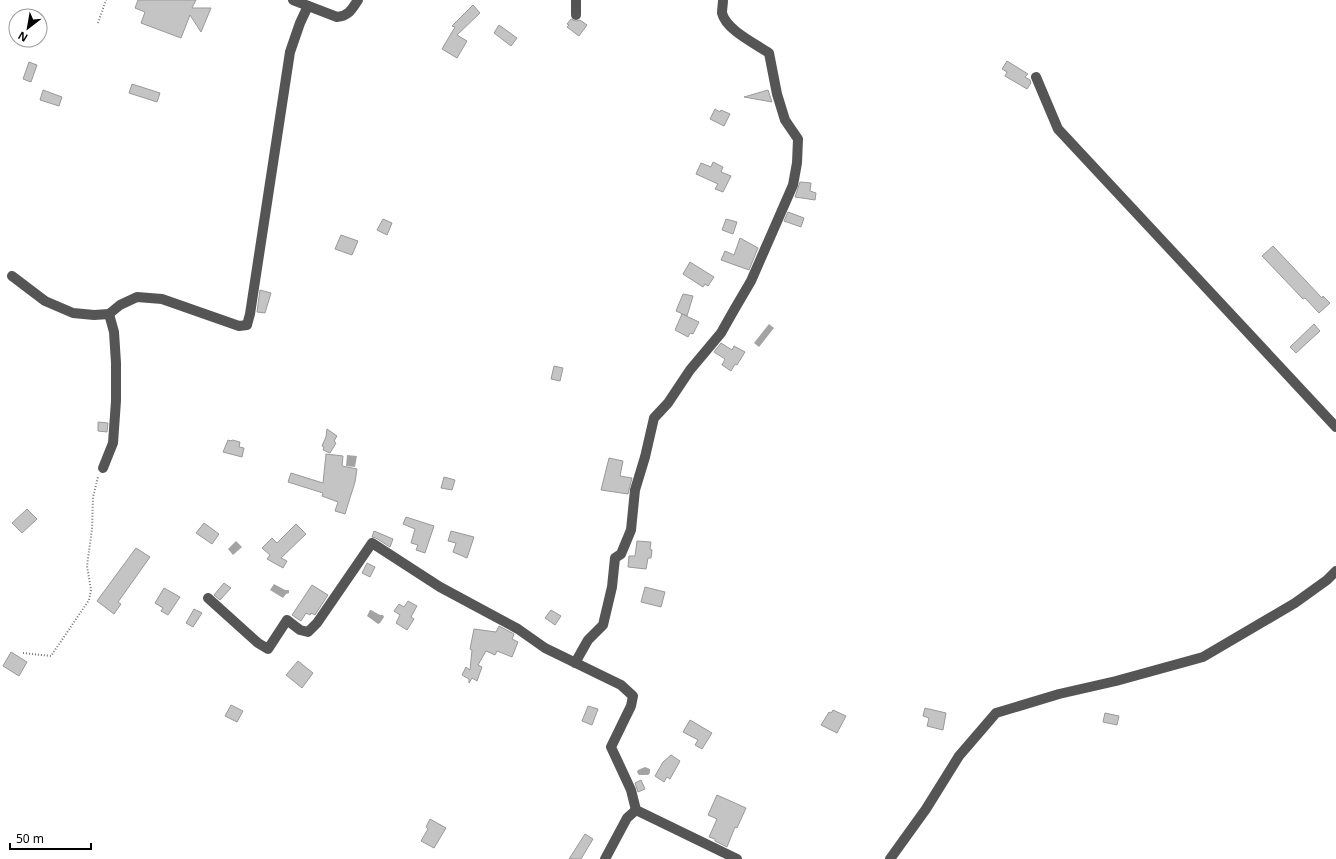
<svg xmlns="http://www.w3.org/2000/svg" width="1336" height="859" font-family="'Noto Sans',sans-serif">
<style>
.water{fill:#a3a3a3}
.building{fill:#c4c4c4;stroke:#999}
.lines{fill:none;stroke-linecap:round;stroke-linejoin:round}
.path{stroke:#777;stroke-width:2;stroke-dasharray:1 2;stroke-linecap:butt}
.minor{stroke:#555;stroke-width:10}
</style>
<rect width="100%" height="100%" fill="#fff"/>
<g class="water">
<polygon points="769,324 774,328 759,347 754,343"/>
<polygon points="347,455 357,456 355,467 346,466"/>
<polygon points="236,541 242,547 233,555 228,549"/>
<polygon points="274,584 285,590 289,590 289,593 286,594 283,598 270,590"/>
<polygon points="370,610 371,610 380,615 383,615 384,617 380,623 378,624 367,616"/>
<polygon points="645,767 650,769 650,773 648,775 639,775 637,772 638,770"/>
</g>
<g class="building">
<polygon points="138,0 196,0 192,8 211,8 201,32 190,15 181,38 141,23 145,12 135,8"/>
<polygon points="473,5 480,13 457,35 467,41 457,58 442,49 455,27 452,26"/>
<polygon points="571,19 576,21 580,20 587,25 579,36 567,27 569,25 567,24"/>
<polygon points="499,25 517,38 511,46 494,33"/>
<polygon points="1007,61 1028,74 1025,77 1030,80 1031,83 1027,89 1005,76 1007,72 1002,69"/>
<polygon points="29,62 37,65 31,82 23,79"/>
<polygon points="132,84 160,93 157,102 129,93"/>
<polygon points="43,90 62,97 59,106 40,100"/>
<polygon points="768,90 772,102 744,97"/>
<polygon points="715,109 720,112 721,110 730,114 724,126 710,119"/>
<polygon points="713,162 723,167 721,172 731,176 723,192 715,189 718,184 696,174 701,163 711,167"/>
<polygon points="800,182 811,183 810,191 816,193 815,200 795,197"/>
<polygon points="788,212 804,218 801,227 784,221"/>
<polygon points="383,219 392,223 387,235 377,230"/>
<polygon points="726,219 737,222 733,234 722,230"/>
<polygon points="341,235 358,241 352,255 335,249"/>
<polygon points="740,238 758,248 749,270 721,260 725,251 734,255"/>
<polygon points="1273,246 1322,298 1323,296 1330,303 1319,313 1305,298 1303,299 1262,256"/>
<polygon points="690,262 714,277 708,286 705,284 703,287 683,274"/>
<polygon points="260,290 271,293 265,313 257,312"/>
<polygon points="683,294 693,296 687,316 676,311"/>
<polygon points="682,314 699,322 693,334 690,333 688,337 675,330"/>
<polygon points="1314,324 1320,331 1296,353 1290,347"/>
<polygon points="721,343 732,350 734,346 745,352 737,365 735,364 731,371 722,365 725,359 714,352"/>
<polygon points="554,366 563,368 560,381 551,379"/>
<polygon points="98,422 108,423 107,432 98,431"/>
<polygon points="327,429 337,436 334,441 336,443 330,453 323,450 324,447 322,446 326,437"/>
<polygon points="228,440 231,441 232,440 240,442 239,447 244,448 242,457 223,452"/>
<polygon points="326,454 343,456 342,466 357,469 355,482 345,514 335,511 338,502 322,496 323,493 288,482 291,473 323,483"/>
<polygon points="609,458 623,461 620,476 632,478 628,494 601,490"/>
<polygon points="444,477 455,480 452,490 441,488"/>
<polygon points="27,509 37,519 22,533 12,523"/>
<polygon points="406,517 434,526 425,553 416,550 418,545 411,543 415,529 403,524"/>
<polygon points="204,523 219,534 212,544 196,533"/>
<polygon points="296,524 306,534 281,558 287,561 283,568 267,559 270,555 262,548 272,538 277,543"/>
<polygon points="374,531 393,539 390,547 376,538 372,537"/>
<polygon points="451,531 474,537 467,558 453,552 456,543 448,541"/>
<polygon points="637,541 651,542 650,549 652,550 651,558 648,558 646,569 628,567 629,556 635,556"/>
<polygon points="136,548 150,557 118,602 121,604 114,614 97,601"/>
<polygon points="367,563 375,567 370,577 362,573"/>
<polygon points="224,583 231,588 220,600 214,595"/>
<polygon points="312,585 328,595 315,615 311,613 310,615 306,613 301,621 292,615"/>
<polygon points="645,587 665,592 661,607 641,602"/>
<polygon points="164,588 180,597 168,615 161,611 163,608 155,603"/>
<polygon points="408,601 417,606 411,617 414,619 407,630 396,623 400,615 394,611 399,604 404,607"/>
<polygon points="194,609 202,613 193,627 186,623"/>
<polygon points="551,610 561,616 555,625 545,618"/>
<polygon points="499,626 514,634 512,639 518,642 512,657 497,651 495,655 486,651 478,665 482,667 477,681 472,678 469,683 469,679 462,675 466,667 470,670 472,650 470,649 474,629 496,632"/>
<polygon points="11,652 27,662 19,676 3,666"/>
<polygon points="298,661 313,673 302,688 286,675"/>
<polygon points="231,705 243,711 237,722 225,716"/>
<polygon points="588,706 598,709 592,725 582,721"/>
<polygon points="925,708 946,713 943,730 927,726 929,718 923,716"/>
<polygon points="833,710 846,716 837,733 821,725 829,712 831,713"/>
<polygon points="1105,713 1119,716 1117,725 1103,722"/>
<polygon points="690,720 712,733 702,749 695,745 698,740 683,732"/>
<polygon points="671,755 680,761 670,779 667,777 664,782 655,776 663,762"/>
<polygon points="641,780 645,789 638,792 635,783"/>
<polygon points="717,795 746,808 737,828 735,827 727,847 715,841 715,839 709,837 717,819 708,815"/>
<polygon points="430,819 446,828 434,848 421,841 428,829 426,827"/>
<polygon points="585,834 593,839 581,859 569,859"/>
</g>
<g class="lines">
<g class="path">
<polyline points="98,23 106,0"/>
<polyline points="23,653 51,656 89,600 91,590 87,566 92,529 93,497 98,477"/>
</g>
<g class="minor">
<path d="M293,0L337,17C349,16 352,9 358,0"/>
<polyline points="576,15 576,0"/>
<polyline points="1036,77 1058,129 1336,427"/>
<polyline points="12,276 45,301 73,313 94,315 109,314 120,305 137,297 162,299 239,326 247,325 250,314 290,52 300,23 308,6"/>
<polyline points="103,468 113,443 116,401 116,363 114,332 109,314"/>
<polyline points="208,598 258,643 268,649 287,620 300,630 308,632 317,623 372,543 440,587 518,629 545,648 621,685 633,696 631,706 611,747 631,790 636,810"/>
<path d="M575,663L588,640L603,625L612,587L615,558L621,554L631,530L635,490L645,457L654,418L668,403L690,370L721,333L734,310L751,281L793,185L797,163L798,139L785,120L777,94L769,53C756,44 726,30 722,13C722,9 723,4 723,0"/>
<polyline points="605,859 627,818 636,810 737,859"/>
<polyline points="890,859 926,809 959,756 996,713 1059,694 1116,681 1203,657 1295,603 1327,580 1336,571"/>
</g>
</g>
<g transform="translate(28 28) rotate(211)"><circle r="19" fill="#ffffff" stroke="#999999"/>
<path d="M0-3L7 15L0 10L-7 15Z" fill="#000000"/>
<text y="-6" font-size="11" font-weight="bold" text-anchor="middle" fill="#000000">N</text>
</g>
<path d="M10 843v6h81v-6" fill="none" stroke="#000000" stroke-width="2"/>
<text x="16" y="843" font-size="12" fill="#000000" stroke="#ffffff" stroke-width="3" paint-order="stroke">50 m</text>
</svg>
